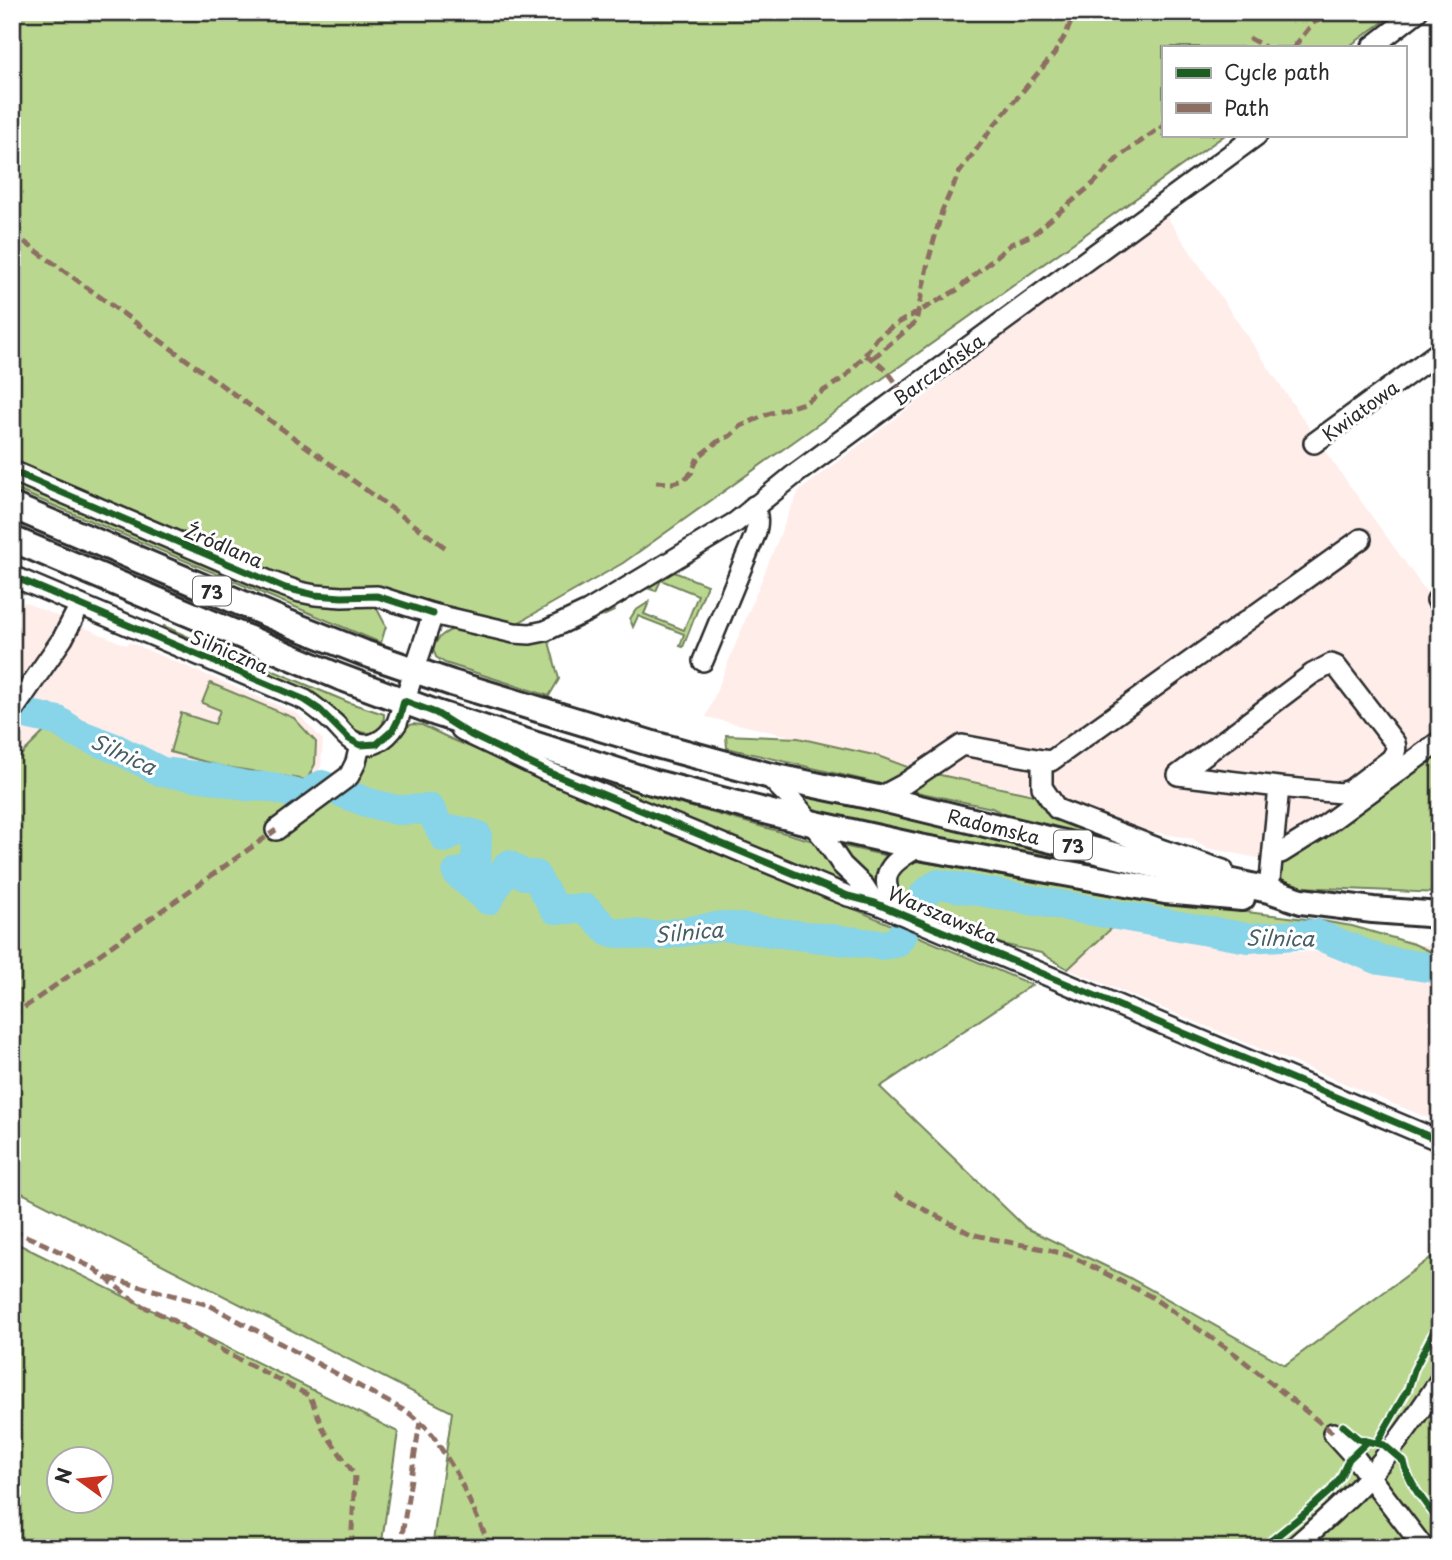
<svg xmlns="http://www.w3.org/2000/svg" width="1452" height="1560" font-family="'Playpen Sans',sans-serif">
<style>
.built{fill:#ffedea}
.green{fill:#bad78f;stroke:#72815d;stroke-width:2;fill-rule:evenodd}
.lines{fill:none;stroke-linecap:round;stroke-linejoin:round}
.river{stroke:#88d4e8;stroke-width:30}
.minor-casing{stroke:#2b2b2b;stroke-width:24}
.major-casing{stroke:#2b2b2b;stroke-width:30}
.minor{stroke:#fff;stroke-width:19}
.major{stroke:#fff;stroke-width:24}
.quiet{stroke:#8d6e63;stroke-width:5;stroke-dasharray:10 5;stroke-linecap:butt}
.cycleway-casing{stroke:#fff;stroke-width:11}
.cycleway{stroke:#1b5e20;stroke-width:7}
.labels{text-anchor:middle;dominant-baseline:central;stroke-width:6;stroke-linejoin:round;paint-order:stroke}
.shield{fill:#fff;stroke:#6b6b6b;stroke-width:2}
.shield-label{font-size:18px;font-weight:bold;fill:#2b2b2b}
.street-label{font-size:19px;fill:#2b2b2b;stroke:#fff}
.water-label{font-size:21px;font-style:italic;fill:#475e64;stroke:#fff}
</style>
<rect width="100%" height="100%" fill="#fff"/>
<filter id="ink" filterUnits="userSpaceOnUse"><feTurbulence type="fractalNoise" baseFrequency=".0143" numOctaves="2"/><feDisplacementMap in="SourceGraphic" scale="14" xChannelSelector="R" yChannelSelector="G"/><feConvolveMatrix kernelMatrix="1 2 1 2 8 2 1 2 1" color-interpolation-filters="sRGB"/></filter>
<g filter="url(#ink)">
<g class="built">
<polygon points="1165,214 1322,447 1440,611 1440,739 1273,861 1207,848 1193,839 1126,827 1042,797 913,769 877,756 706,717 790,510 799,491"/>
<polygon points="24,602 126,645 129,642 298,714 323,740 321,766 312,786 170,761 118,745 12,764 12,616"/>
<polygon points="1114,925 1176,935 1245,944 1250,951 1348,952 1424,945 1440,946 1440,1123 1068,969"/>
</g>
<g class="green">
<polygon points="12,12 1397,12 1348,47 1163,47 1163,135 1225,135 623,563 516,624 380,588 298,584 266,568 12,459"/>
<polygon points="12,479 248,579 376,607 386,626 381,643 12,488"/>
<polygon points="669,570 707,585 683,647 680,646 684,634 638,616 633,627 630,619 635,611 649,602 644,614 684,630 698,595 661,580 656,591 647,588 616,607 614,611 601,617 598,613"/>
<path d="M164,626L245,662L262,666L350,703L384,714C384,736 368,736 352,729L161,630Z"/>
<path d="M454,629L500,640L524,643L548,638L559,679L549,696L445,663L436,657L433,648C438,637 443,633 454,629Z"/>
<polygon points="210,683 294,718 316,742 315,764 307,780 220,766 170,752 181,713 215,724 220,710 202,703"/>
<polygon points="58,718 118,745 170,761 312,786 322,795 360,754 403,728 413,724 422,725 451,739 641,818 1032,985 880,1087 1026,1228 1128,1277 1285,1365 1440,1251 1440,1548 432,1548 452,1412 12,1188 12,764"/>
<polygon points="726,735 798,738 878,756 913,769 881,784 727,748"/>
<polygon points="1440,739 1440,893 1299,887 1279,878 1273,861"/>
<polygon points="931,773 1038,796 1156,854 1014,819 992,808 912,791 911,787"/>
<polygon points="609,784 817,842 853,888 611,788"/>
<polygon points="799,794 988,836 1142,874 932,838 818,813 809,807"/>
<path d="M838,845L888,856C878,867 878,873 878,887L866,880Z"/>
<path d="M917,861L1130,898L1322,921L1352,926L1414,944L1440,956V969L1397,966L1353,957L1323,946L1284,942L1245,944L1176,935L1115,925L1068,969L1041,953L997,943L931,916L929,912C921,909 909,906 902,901C893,894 895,877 901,869C905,864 911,863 917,861Z"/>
<path d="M12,1241L398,1432L381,1548H12ZM60,1458H102V1500H60Z"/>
</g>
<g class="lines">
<path class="river" d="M30,715L58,721L76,733L117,749L162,772L210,778L246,786L270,787L304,796L322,785L369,803L397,810L430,809L445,838L456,830L477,835L476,869L457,873L488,900L508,865L524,875H535L555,909H586L609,932L655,936L722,926L881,945L896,943C912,924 914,895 939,884L1248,938L1315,934L1380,960L1440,969"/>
<defs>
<g id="minor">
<polyline points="1372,47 1417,12"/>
<polyline points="1314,443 1440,351"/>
<polyline points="12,471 269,581 300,592 315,595 342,597 377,596 433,614 514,633 530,634 545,631 588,611 736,522 794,475 1257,135"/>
<path d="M12,576L305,700C316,707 325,715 335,724C340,729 345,736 351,740C369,753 387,739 397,723L433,614"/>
<polyline points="1437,600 1440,604"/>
<path d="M703,661L755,535C758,525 759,517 754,506"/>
<polyline points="12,712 63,638 80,605"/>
<polyline points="461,729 471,735 546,771 848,896 875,903 1440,1141"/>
<polyline points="1042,760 1051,761 1361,539"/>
<polyline points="767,775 791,799 824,838 842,865 864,886 875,903"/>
<polyline points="878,798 904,784 962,745 1042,760 1042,787 1057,809 1163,850 1223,870"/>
<polyline points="276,830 349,776 356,762 360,745"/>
<polyline points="1273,852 1281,853 1321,828 1440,741"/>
<path d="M1269,890L1279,787L1178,775L1312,674L1331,664L1336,666L1395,743C1397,750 1395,753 1391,759L1350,790L1341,793L1279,787"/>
<path d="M898,913C877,877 885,865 919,847"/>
<polyline points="1333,1433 1353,1455 1424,1548"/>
<path d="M1293,1548C1316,1528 1340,1507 1361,1485C1391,1453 1416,1417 1440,1380"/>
</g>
<g id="major">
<polyline points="12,506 288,623 364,653 452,683 653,744 767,775 878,798 1159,866 1269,890 1301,901 1373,910 1440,915"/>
<polyline points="12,539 337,676 436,713 652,782 811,823 919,847 1165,891 1242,898"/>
</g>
</defs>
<use href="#minor" class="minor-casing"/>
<use href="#major" class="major-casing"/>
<use href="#minor" class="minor"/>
<use href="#major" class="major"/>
<g class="quiet">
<polyline points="1313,23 1337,12"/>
<polyline points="1249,38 1265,47"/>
<polyline points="1294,47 1313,23 1319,12"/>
<polyline points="12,233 446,548"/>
<polyline points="865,355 877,338 893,326 957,290 1011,244 1032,235 1094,183 1120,156 1163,126"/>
<polyline points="873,358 916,322 928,262 942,211 959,173 995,124 1054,54 1066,34 1075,12"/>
<path d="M656,482L672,483L684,480L692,472L698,457L717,442L730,436L741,426L768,414L804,403L844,378L865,355C882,362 895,379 902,394"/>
<polyline points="12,1016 276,830"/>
<polyline points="895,1194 971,1234 993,1239 1049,1250 1071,1256 1150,1296 1235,1354 1333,1433"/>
<polyline points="12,1230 44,1244 95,1269 138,1304 169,1318 225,1352 310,1396 324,1431 355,1475 351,1548"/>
<polyline points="109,1278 209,1305 409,1413 430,1431 457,1474 491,1548"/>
<polyline points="400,1548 420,1422"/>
</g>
<defs>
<g id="cycleway">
<polyline points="12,471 285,588 315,595 342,597 377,596 433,614"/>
<polyline points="12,576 305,700 320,710 349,739 360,745 377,744 393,730 400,716 404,701 436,713 471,735 546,771 848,896 875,903 1440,1141"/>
<path d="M1343,1426L1358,1439L1384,1445L1404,1462C1408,1484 1427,1505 1440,1523"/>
<polyline points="1377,1443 1408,1389 1414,1370 1440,1319"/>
<polyline points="1262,1548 1304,1514 1331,1490 1340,1478 1349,1459 1367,1442"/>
</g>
</defs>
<use href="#cycleway" class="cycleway-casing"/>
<use href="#cycleway" class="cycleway"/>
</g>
</g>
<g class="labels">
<g class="shield">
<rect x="193" y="576.5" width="38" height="29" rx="5"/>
<rect x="1054" y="830.5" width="38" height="29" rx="5"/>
</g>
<g class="shield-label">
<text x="212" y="591">73</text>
<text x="1073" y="845">73</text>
</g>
<g class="street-label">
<text transform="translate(938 369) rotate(-36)">Barczańska</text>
<text transform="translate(1360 410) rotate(-36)">Kwiatowa</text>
<text transform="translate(224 545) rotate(23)">Źródlana</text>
<text transform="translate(230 651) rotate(23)">Silniczna</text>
<text transform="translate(994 826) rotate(14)">Radomska</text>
<text transform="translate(943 914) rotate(23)">Warszawska</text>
</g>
<g class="water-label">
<text transform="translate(124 753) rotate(25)">Silnica</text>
<text transform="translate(689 931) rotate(-5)">Silnica</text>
<text transform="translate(1280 937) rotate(1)">Silnica</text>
</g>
</g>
<rect width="1452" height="1560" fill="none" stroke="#fff" stroke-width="42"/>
<rect x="21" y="21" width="1410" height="1518" fill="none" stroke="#2b2b2b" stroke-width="2.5" filter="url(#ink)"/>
<rect x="1162" y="46" width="245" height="91" fill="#ffffff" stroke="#aaaaaa" stroke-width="2"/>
<rect x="1176" y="68" width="35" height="10" fill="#1b5e20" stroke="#aaaaaa" stroke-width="2"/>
<text x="1224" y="80" font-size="21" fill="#2b2b2b">Cycle path</text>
<rect x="1176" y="103" width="35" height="10" fill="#8d6e63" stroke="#aaaaaa" stroke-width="2"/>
<text x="1224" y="116" font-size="21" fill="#2b2b2b">Path</text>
<g transform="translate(80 1480) rotate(285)"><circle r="33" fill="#ffffff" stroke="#aaaaaa" stroke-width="2"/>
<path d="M0-5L12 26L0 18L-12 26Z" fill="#c8321e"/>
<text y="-10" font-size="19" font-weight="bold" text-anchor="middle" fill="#2b2b2b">N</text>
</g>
</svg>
